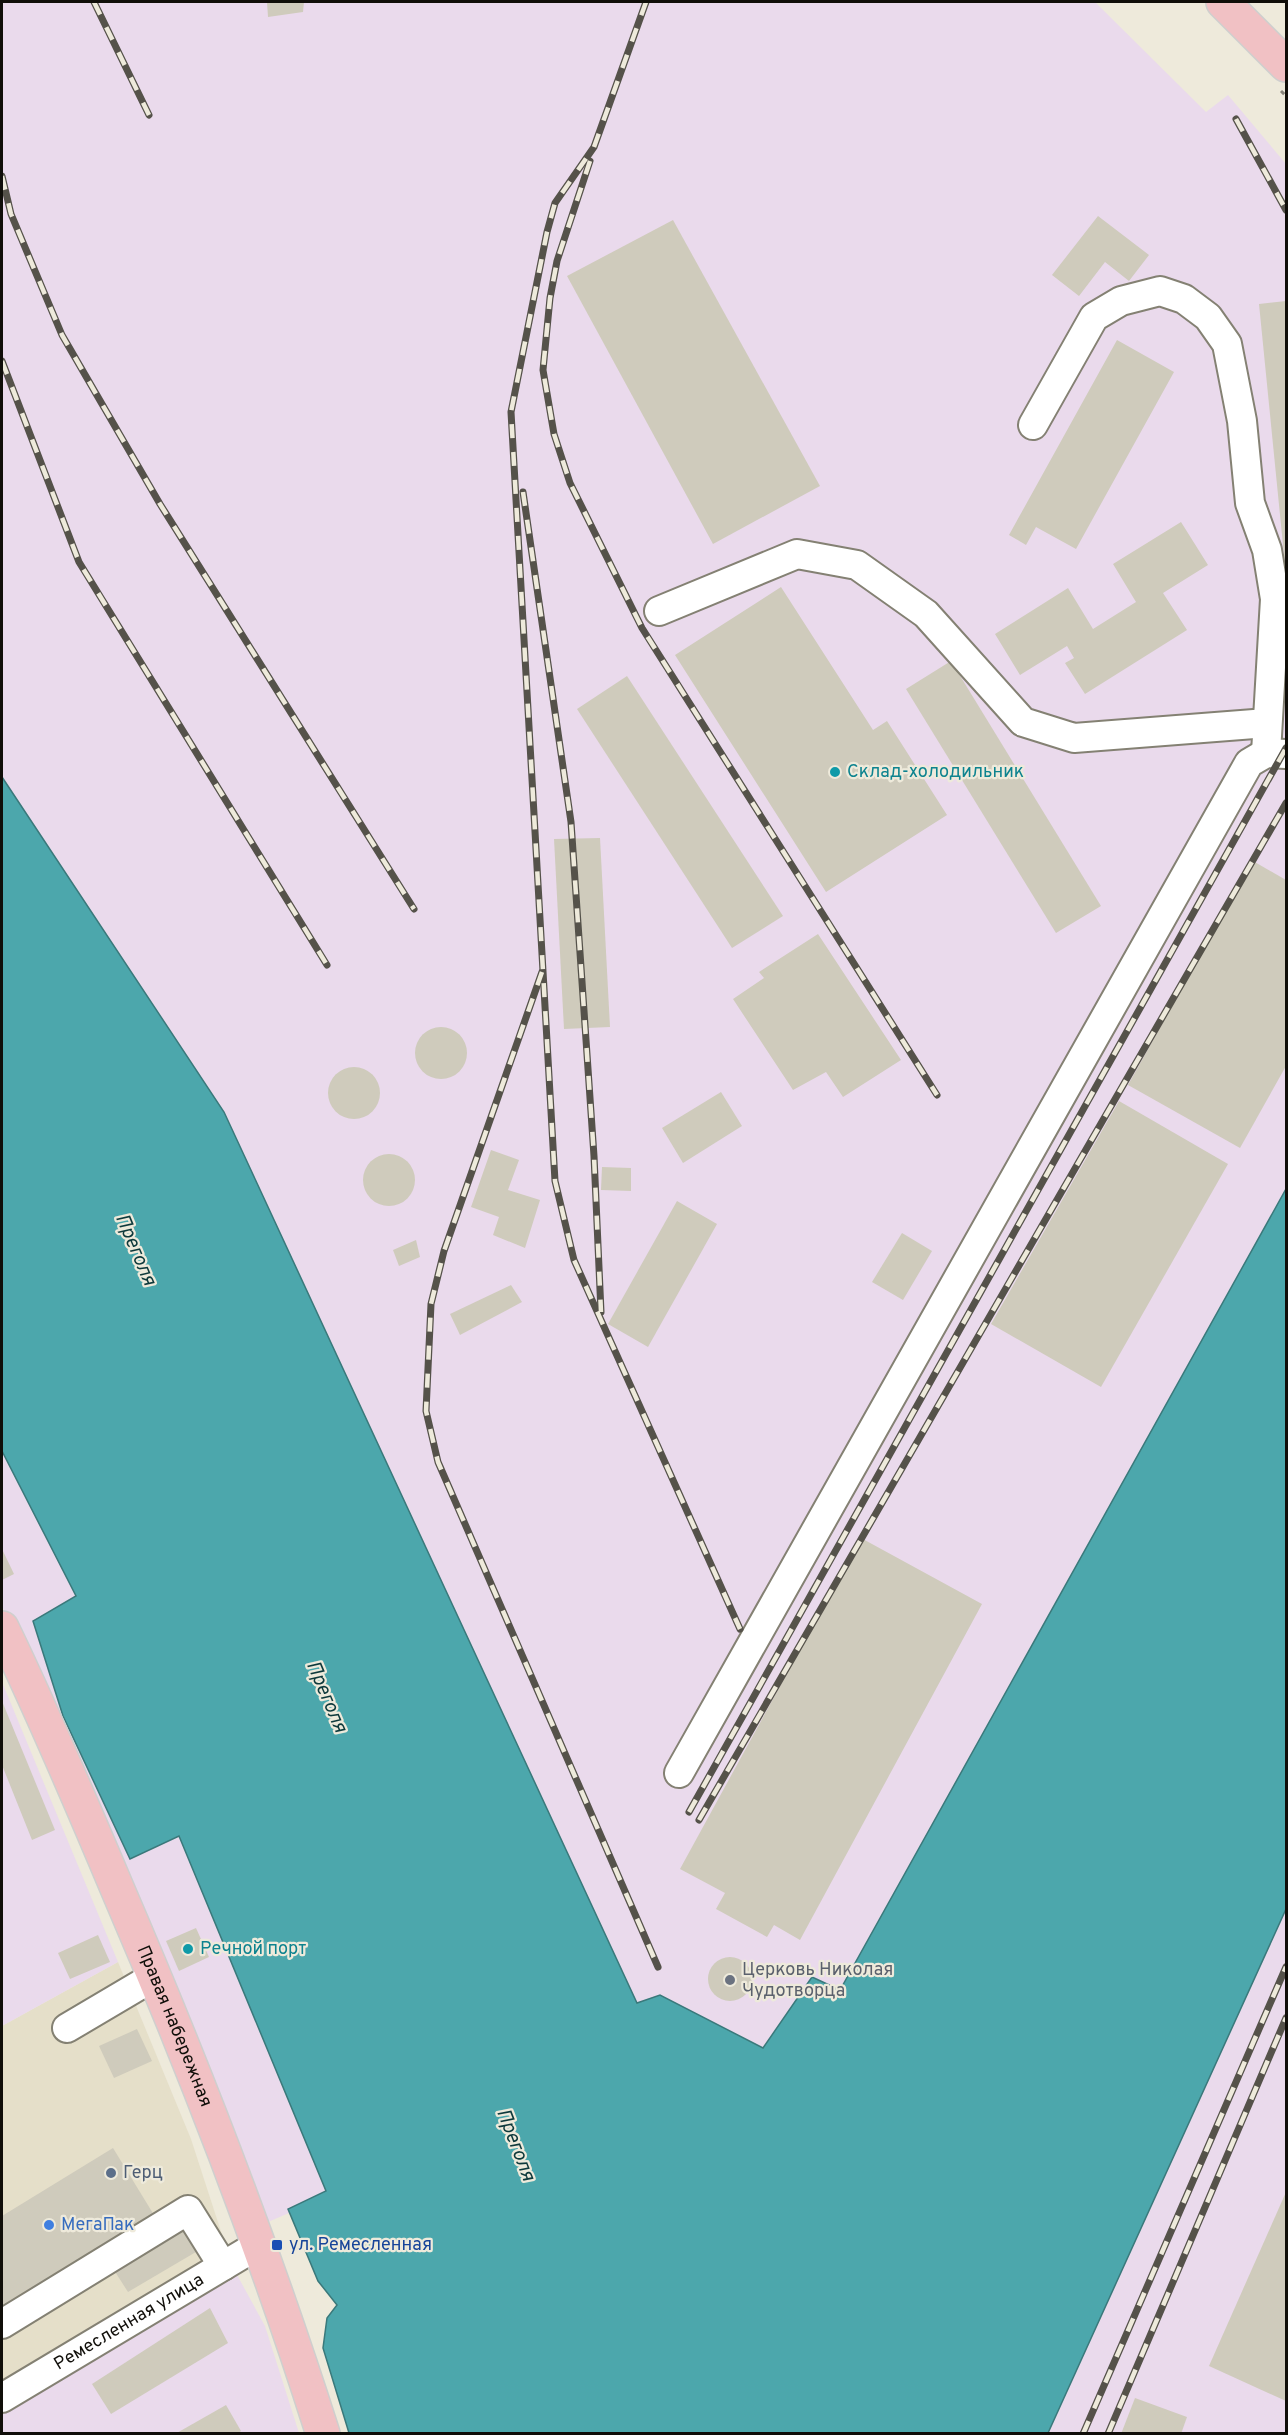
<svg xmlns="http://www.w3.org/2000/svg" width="1288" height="2435" font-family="Overpass,sans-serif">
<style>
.built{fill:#e5dfc9}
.industrial{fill:#eadaec}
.water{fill:#4ca7ac;stroke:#3a797b;stroke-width:1.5}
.building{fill:#cfcbbc}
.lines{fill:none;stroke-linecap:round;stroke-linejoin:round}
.minor-casing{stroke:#848173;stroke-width:32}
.major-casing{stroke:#cfcfce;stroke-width:36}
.path{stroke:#87847a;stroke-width:3;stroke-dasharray:4.5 3;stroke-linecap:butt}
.minor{stroke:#fff;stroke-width:28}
.major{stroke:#f1c1c4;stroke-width:33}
.rail-casing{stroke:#55524a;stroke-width:7}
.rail{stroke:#eeeadb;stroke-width:4.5;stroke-dasharray:14;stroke-linecap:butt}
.culture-dot{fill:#0f9aa8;stroke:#eeeadb;stroke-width:2}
.worship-dot{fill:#6b7280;stroke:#eeeadb;stroke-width:2}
.service-dot{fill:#5c6f8a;stroke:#eeeadb;stroke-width:2}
.shop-dot{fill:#3f7fe0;stroke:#eeeadb;stroke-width:2}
.transit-dot{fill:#1a4fb4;stroke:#eeeadb;stroke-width:2}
.labels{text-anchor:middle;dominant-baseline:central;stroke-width:4.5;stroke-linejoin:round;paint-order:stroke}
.culture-label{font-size:18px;fill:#0d838f;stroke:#eeeadb;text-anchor:start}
.worship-label{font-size:18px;fill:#5b616d;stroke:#eeeadb;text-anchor:start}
.street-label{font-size:18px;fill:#100e09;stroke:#eeeadb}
.service-label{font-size:18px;fill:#4e5e75;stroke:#eeeadb;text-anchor:start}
.shop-label{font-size:18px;fill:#366cbe;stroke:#eeeadb;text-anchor:start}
.transit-label{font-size:18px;fill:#164399;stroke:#eeeadb;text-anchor:start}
.water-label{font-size:20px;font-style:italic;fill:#0d393b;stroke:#eeeadb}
</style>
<rect width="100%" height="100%" fill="#eeeadb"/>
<polygon class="built" points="118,1962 191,2139 227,2250 2,2385 2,2026"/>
<g class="industrial">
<polygon points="2,2 1095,2 1206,112 1228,95 1286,164 1286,1189 840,1990 812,1977 763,2048 660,1995 637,2004 224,1112 2,777"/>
<polygon points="2,1451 77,1596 33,1621 63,1716 130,1859 179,1836 326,2192 289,2209 289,2213 268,2222 117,1865 2,1606"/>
<polygon points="2,1682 118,1962 2,2026"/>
<polygon points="1286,1909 1286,2433 1048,2433"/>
<polygon points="236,2273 265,2326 299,2433 2,2434 2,2414"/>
</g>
<polygon class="water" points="2,777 224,1112 637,2003 660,1995 763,2048 812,1977 840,1990 1286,1189 1286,1909 1048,2433 349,2433 323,2348 327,2318 337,2305 318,2281 288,2209 326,2191 179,1836 130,1859 63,1716 33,1621 76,1596 2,1451"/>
<g class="building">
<polygon points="267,2 304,2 303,12 268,17"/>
<polygon points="1098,216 1149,255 1129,281 1105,262 1079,296 1052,275"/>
<polygon points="673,220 820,486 713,544 567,276"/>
<polygon points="1286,301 1286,565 1285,565 1259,304"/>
<polygon points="1117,340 1174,372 1076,549 1036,527 1026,545 1009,535"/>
<polygon points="1181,522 1208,565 1163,593 1187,630 1085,694 1065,663 1074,658 1067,646 1020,675 995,634 1068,588 1093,629 1136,602 1113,564"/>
<polygon points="781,587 873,730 887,721 947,815 826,892 675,655"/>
<polygon points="951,661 1101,906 1056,933 906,689"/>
<polygon points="627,676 783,916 732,948 577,709"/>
<polygon points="600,838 610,1027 564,1029 554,839"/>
<polygon points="1253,861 1286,880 1286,1066 1240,1148 1128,1085"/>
<polygon points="818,934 901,1060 843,1097 826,1072 793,1090 733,999 764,978 759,972"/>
<circle cx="441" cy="1053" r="26"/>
<circle cx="354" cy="1093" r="26"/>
<polygon points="721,1092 742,1126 683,1163 662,1128"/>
<polygon points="1119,1101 1228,1164 1101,1387 991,1324"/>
<polygon points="491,1150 519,1160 508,1190 540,1200 525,1248 493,1235 499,1217 471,1207"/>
<circle cx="389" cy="1180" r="26"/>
<polygon points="602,1167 631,1168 631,1191 601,1190"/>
<polygon points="677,1201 717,1224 648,1347 608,1324"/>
<polygon points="902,1233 932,1251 903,1300 872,1282"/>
<polygon points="416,1240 420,1257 399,1266 393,1250"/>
<polygon points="511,1285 522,1302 460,1335 450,1314"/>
<polygon points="861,1538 982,1604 800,1940 774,1925 767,1937 716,1909 725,1893 680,1869"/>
<polygon points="2,1549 14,1574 2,1580"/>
<polygon points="2,1701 55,1830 32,1840 2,1765"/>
<polygon points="196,1928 209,1957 179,1971 166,1941"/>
<polygon points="98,1935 110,1962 70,1979 58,1953"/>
<circle cx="730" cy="1979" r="22"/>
<polygon points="137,2029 152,2061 114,2078 99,2046"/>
<polygon points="113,2148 154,2215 2,2307 2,2216"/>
<polygon points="1286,2192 1286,2401 1209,2366"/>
<polygon points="184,2224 201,2249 128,2292 112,2267"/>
<polygon points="210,2308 228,2343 111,2414 92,2384"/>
<polygon points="1135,2398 1187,2417 1181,2434 1121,2434"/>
<polygon points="226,2405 241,2431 237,2434 175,2434"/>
</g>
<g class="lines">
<defs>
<g id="minor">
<polyline points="1033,425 1094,317 1121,301 1160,291 1184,299 1208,317 1227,344 1242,421 1250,503 1267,550 1275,599 1266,753"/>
<polyline points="659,611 797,554 857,565 926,614 1023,722 1074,738 1267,723"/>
<polyline points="679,1773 1249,763 1266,753 1286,754"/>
<polyline points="67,2028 155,1976"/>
<polyline points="2,2324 188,2210 223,2266"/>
<path id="s1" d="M2,2398L258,2245"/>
</g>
<g id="major">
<polyline points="1223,2 1286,65"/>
<path id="s2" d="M2,1628C43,1713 80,1800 117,1888C194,2067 264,2248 323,2434"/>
</g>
</defs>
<use href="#minor" class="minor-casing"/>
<use href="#major" class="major-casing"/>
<polyline class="path" points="1281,91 1286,96"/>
<use href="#minor" class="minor"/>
<use href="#major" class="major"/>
<defs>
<g id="rail">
<polyline points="94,2 149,115"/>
<polyline points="646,2 594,147 555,203 547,232 511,412 555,1181 574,1260 740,1629"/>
<polyline points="1236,119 1286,210"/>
<polyline points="590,161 557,261 550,298 543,370 554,434 570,483 642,628 937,1095"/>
<polyline points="2,176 11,214 62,335 160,504 414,909"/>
<polyline points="2,361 79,562 327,965"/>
<polyline points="523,492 571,822 594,1156 601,1312"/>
<polyline points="542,972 444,1251 431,1304 426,1411 438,1462 658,1967"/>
<polyline points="689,1812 1286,748"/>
<polyline points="699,1820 1286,803"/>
<polyline points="1083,2434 1286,1967"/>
<polyline points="1108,2434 1286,2018"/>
</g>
</defs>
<use href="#rail" class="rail-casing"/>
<use href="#rail" class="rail"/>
</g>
<g class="culture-dot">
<circle cx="835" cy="772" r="6"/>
<circle cx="188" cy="1949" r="6"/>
</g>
<circle class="worship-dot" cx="730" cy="1980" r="6"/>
<circle class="service-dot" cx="111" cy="2173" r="6"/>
<circle class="shop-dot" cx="49" cy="2225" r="6"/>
<rect class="transit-dot" x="271" y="2239" width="12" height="12" rx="3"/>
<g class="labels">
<g class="culture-label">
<text x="847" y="772">Склад-холодильник</text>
<text x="200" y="1949">Речной порт</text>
</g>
<g class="worship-label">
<text x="742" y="1970">Церковь Николая<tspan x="742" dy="21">Чудотворца</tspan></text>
</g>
<g class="street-label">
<text stroke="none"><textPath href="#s2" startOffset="434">Правая набережная</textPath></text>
<text stroke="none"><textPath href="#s1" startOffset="148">Ремесленная улица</textPath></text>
</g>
<g class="service-label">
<text x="123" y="2173">Герц</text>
</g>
<g class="shop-label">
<text x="61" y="2225">МегаПак</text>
</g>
<g class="transit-label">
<text x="289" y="2245">ул. Ремесленная</text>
</g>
<g class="water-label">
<text transform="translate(135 1250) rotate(67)">Преголя</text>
<text transform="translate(326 1697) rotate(67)">Преголя</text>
<text transform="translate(515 2145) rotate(69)">Преголя</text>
</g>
</g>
<rect width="1288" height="2435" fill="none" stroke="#100e09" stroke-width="6"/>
</svg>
